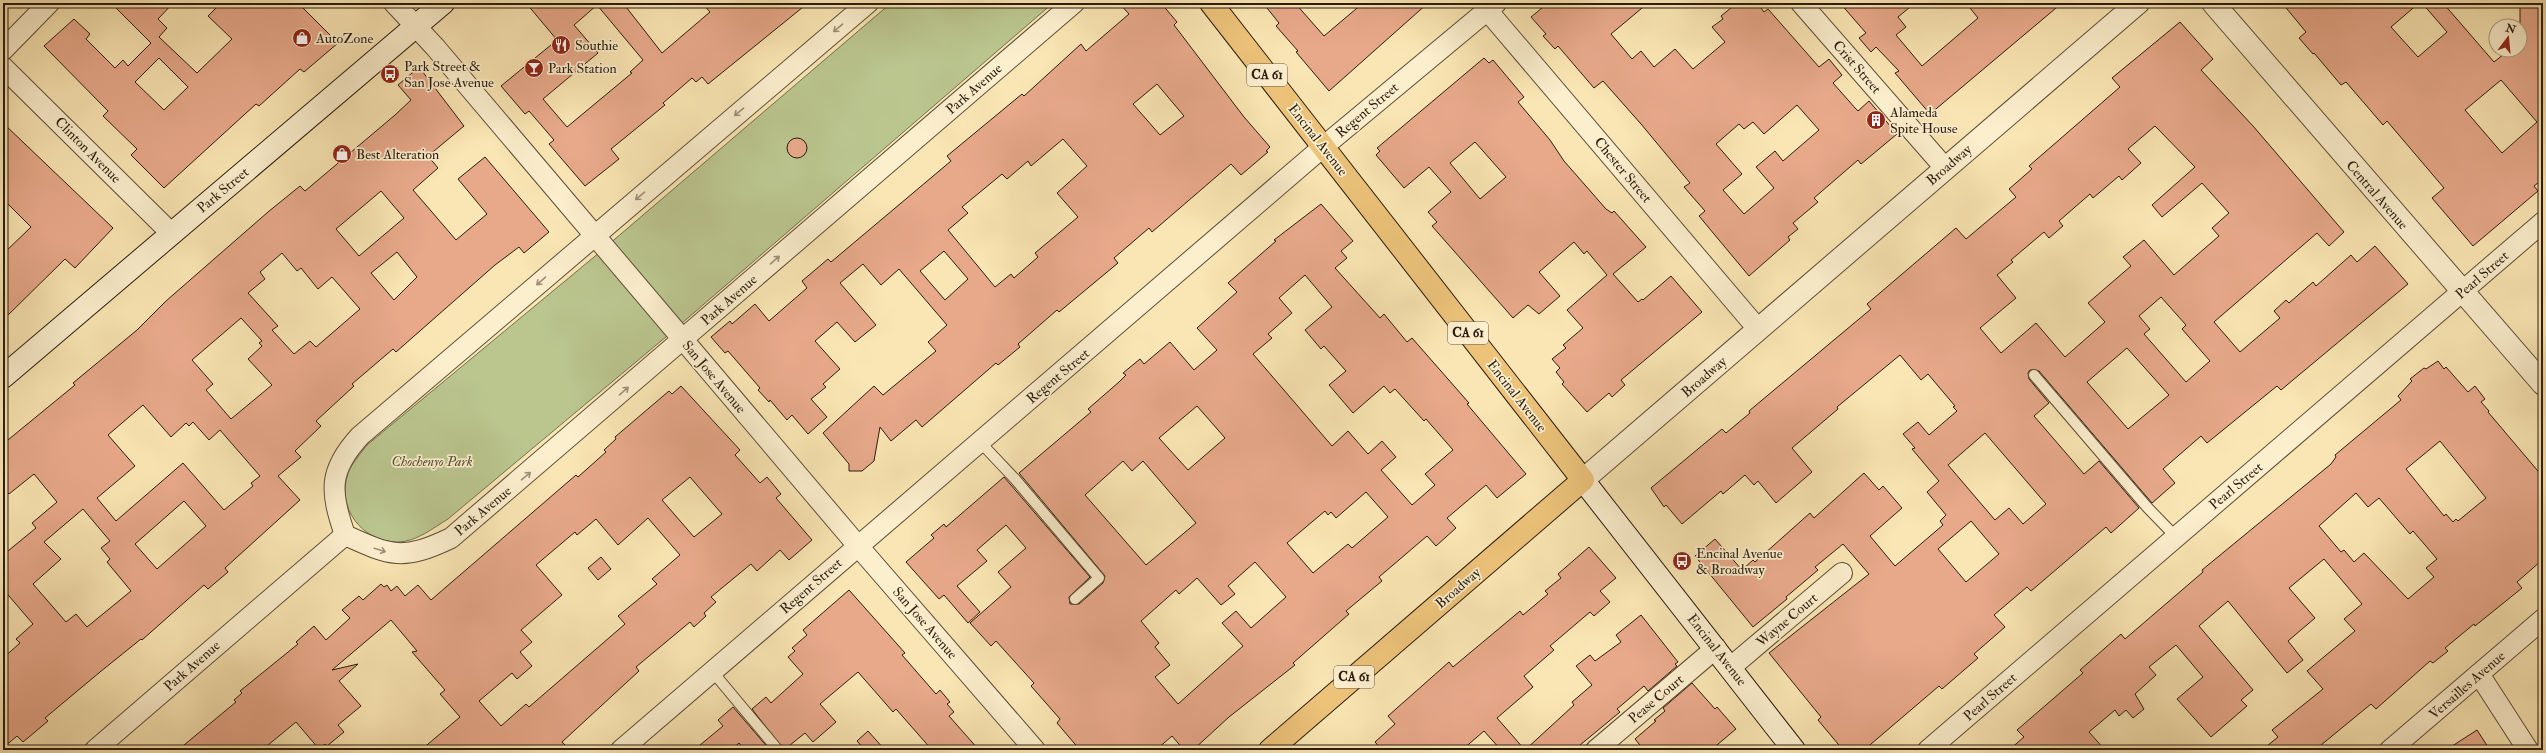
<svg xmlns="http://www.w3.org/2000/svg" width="2546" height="753" font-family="'IM FELL Double Pica',serif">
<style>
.green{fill:#bbc68f;stroke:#72714e}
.building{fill:#e8a98b;stroke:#2a1c0e;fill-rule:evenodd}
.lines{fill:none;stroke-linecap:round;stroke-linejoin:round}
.service-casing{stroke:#5e4e38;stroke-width:12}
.minor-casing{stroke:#5e4e38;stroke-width:22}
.tertiary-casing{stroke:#5e4e38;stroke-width:24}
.secondary-casing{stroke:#2a1c0e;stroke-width:24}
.primary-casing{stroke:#2a1c0e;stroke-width:24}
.service{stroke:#fcefce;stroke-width:10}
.minor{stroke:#fcefce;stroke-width:20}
.tertiary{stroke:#fcefce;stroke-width:22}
.secondary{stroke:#fcefce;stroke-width:22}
.primary{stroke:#edc37a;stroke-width:22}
.oneway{stroke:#9e9078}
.labels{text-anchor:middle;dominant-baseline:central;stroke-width:3.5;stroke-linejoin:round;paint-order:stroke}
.shield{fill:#fcefce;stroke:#695b48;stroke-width:1}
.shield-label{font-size:13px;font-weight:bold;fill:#2a1c0e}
.poi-label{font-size:14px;fill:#2a1c0e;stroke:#fcefce;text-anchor:start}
.street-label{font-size:14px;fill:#2a1c0e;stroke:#fcefce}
.park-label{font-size:14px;font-style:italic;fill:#564f35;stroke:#fcefce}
</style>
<rect width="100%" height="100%" fill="#fae6b4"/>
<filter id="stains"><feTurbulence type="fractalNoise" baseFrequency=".005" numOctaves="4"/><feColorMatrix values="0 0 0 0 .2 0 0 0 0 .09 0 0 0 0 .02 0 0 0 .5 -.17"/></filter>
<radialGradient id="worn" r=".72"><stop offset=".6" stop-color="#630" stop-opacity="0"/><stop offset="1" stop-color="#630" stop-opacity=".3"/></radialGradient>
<path class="green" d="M891,3H1053L667,336L448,519C433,528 416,542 398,542C362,542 336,508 348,473C352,463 361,453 367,445L594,257Z"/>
<g class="building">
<path d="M111,3H173L158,19L167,28L159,37L197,73L232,39L208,16L221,3H298L338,43L304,72L300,69L259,106L256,104L164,188L131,155L137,149L103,116L108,111L44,46L74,19L90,34L86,39L115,68L123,60L128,66L151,43ZM159,58L188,87L164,110L135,82Z"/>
<path d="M526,3H623L662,53L710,12L702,3H808L708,84L702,77L696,82L692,78L663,103L665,105L611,149L619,159L585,186L549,144L554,140L529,111L525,114L501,86L557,40ZM597,5L643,60L630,72L632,73L567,127L543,99L598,53L574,25Z"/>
<path d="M1119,3H1161L1177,22L1174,25L1244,117L1270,147L1266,151L1268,152L1241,175L1231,164L1152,232L1149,228L1114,258L1118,263L1059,312L1057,310L1018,344L1020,347L998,365L996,363L922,427L916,420L891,441L880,427L874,461L862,471H849V464L823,433L874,386L883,395L936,351L928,342L947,325L899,269L881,285L863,264L840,283L876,325L855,342L837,322L815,341L840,369L823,384L826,387L811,399L827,417L808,434L792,415L787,420L770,400L769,402L758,390L760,388L728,351L725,353L711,337L730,321L732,324L755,304L769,321L807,288L802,281L828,259L831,262L951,161L947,156L1022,94L1024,96L1081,44L1086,51L1129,14ZM1157,84L1184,116L1160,135L1133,104ZM1063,139L1087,166L1057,193L1078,217L1035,253L1038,257L1014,278L1011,274L995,287L948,230L968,213L962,207L1002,174L1007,179L1028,161L1031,166ZM944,251L968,279L945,300L920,271Z"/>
<polygon points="1263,3 1295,3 1324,36 1363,3 1428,3 1329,91 1296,52 1298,51 1276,26 1279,23"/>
<path d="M1548,3H1648L1611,34L1632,59L1641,51L1654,67L1675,49L1693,69L1725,42L1712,27L1723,19L1721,16L1737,3H1757L1764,12L1768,9L1819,67L1829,59L1842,75L1833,83L1856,109L1858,111L1869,101L1897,134L1861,164L1858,160L1814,198L1818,202L1793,223L1798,229L1788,237L1790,240L1749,276L1699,216L1705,211L1684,187L1690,183L1641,124L1603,81L1594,88L1558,46L1555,49L1543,36L1546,34L1531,17ZM1797,105L1819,130L1783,161L1775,151L1756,167L1774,188L1744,214L1723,190L1742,174L1716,144L1739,124L1744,129L1753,122L1764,134Z"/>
<polygon points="1840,3 1915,3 1898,17 1906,27 1896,35 1922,66 1978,18 1966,3 2062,3 1930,114 1895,73 1899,71 1876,47 1871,52 1859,38 1866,33"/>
<path d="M2282,3H2419L2391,27L2418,57L2447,32L2422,3H2443L2494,62L2509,50H2520V3H2543V179L2534,186L2538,191L2473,246L2432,198L2444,188L2387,121L2383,125L2346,82L2341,85L2314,53L2313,54L2299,38L2306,32ZM2501,80L2537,122L2502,153L2465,110Z"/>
<path d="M2180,22L2213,59L2201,70L2253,126L2344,232L2329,246L2317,233L2214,322L2240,352L2280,318L2274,311L2286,300L2289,303L2313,282L2316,286L2351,255L2357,262L2375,246L2408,284L2281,390L2277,386L2207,443L2201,436L2163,469L2175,483L2152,503L2039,371L2030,370L2028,373L2029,379L2049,403L2034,416L2084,474L2099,461L2139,508L2111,533L2106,527L2031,591L2027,587L1994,615L2005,627L1974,654L1978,658L1942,689L1939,686L1864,750H1843L1818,720L1821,717L1769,653L1869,574L1843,544L1815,567L1818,570L1786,597L1787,599L1753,627L1695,556L1715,539L1742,570L1753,560L1755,562L1810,513L1814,518L1864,473L1879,490L1883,486L1902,508L1870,536L1895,566L1943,525L1940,521L1946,515L1927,492L1939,481L1912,449L1915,448L1903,434L1918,422L1929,435L1957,411L1953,407L1955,406L1928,374L1921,380L1900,355L1837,407L1838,409L1792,448L1812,472L1776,503L1758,481L1754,485L1745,475L1723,494L1721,491L1682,524L1666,505L1664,507L1651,488L1722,429L1726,433L1750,413L1749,411L1871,309L1867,304L1956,228L1966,239L2016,197L2009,189L2032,169L2029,166L2120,87L2112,78ZM2155,126L2195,167L2152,205L2162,217L2202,183L2229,213L2212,228L2219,236L2174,275L2144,240L2123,257L2131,266L2088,303L2105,322L2065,357L2036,323L2001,353L1980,328L2016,298L1997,275L2013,262L2011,260L2044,232L2049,238L2063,226L2059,221L2090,194L2093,198L2119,176L2122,180L2141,163L2128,149ZM2161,297L2186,325L2182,329L2210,361L2186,382L2144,334L2150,329L2139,316ZM2127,348L2169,395L2128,429L2087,382ZM1985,433L2046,504L2023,524L2009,508L1995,520L1948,465ZM1971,521L1999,554L1966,582L1938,549Z"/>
<path d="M1484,58L1489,63L1493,60L1524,97L1518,102L1550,140L1564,161L1606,209L1612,213L1614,211L1646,247L1613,274L1638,302L1642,299L1643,300L1671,276L1702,312L1621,380L1625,385L1612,397L1609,393L1587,412L1562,384L1564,382L1556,372L1560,368L1552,359L1566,348L1563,345L1583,328L1567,310L1607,275L1587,251L1584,254L1574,242L1539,272L1560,296L1539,314L1528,305L1513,318L1432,226L1437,222L1428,212L1451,192L1429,167L1404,188L1376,155L1380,151L1377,148ZM1475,142L1506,177L1480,199L1450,163Z"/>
<path d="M419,67L464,126L428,156L438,168L413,190L456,240L487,214L458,179L485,157L549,232L524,253L519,247L495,265L396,352L393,349L352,384L354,386L316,421L321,426L295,451L301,457L278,476L300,500L225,568L228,572L208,589L204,585L142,640L141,639L100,672L45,718L48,721L23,742L17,736L3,748V658L20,643L16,639L33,624L3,589V555L36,528L32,523L57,502L34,474L9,494L3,487V444L75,385L73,383L137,330L166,301L268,212L300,186L305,191L395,115L411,100L398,85ZM381,191L404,218L359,256L336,229ZM397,252L417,277L394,300L371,273ZM282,253L297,271L301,268L318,289L332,277L360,309L316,347L310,341L294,354L272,330L278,326L248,293L265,279L260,272ZM241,318L262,341L259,343L262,346L248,359L272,385L231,419L206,390L213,384L192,360ZM143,405L171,437L186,423L189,426L193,422L209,440L220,430L260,476L251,483L253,486L224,510L183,463L116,521L97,498L135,466L108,435ZM184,501L206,526L157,569L135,544ZM83,509L110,541L101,548L110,559L107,562L131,591L87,627L76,614L66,622L33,584L61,559L44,542Z"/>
<polygon points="3,123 113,228 75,268 65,259 3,320 3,254 31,227 3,199"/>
<circle cx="797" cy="148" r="10"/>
<path d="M1321,204L1353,241L1341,251L1347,258L1335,268L1380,318L1384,314L1407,342L1412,338L1469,403L1467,404L1526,474L1497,498L1486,485L1447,518L1456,528L1436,546L1427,536L1379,577L1382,581L1346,611L1349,614L1293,663L1295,665L1229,717L1193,750H1184L1172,736L1156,750H1080L1057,723L1060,719L1031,686L1034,683L996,641L991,646L970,623L1011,587L998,572L1026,548L1006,525L977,550L987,561L957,586L980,612L968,623L944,595L939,599L906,562L934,538L931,535L944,524L946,527L1004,477L1090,577L1069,597L1070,604H1079L1103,583L1105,576L1019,473L1091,412L1088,409L1119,382L1126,375L1123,373L1140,359L1144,364L1170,342L1194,370L1217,350L1197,328L1237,292L1228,283L1276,241L1274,240ZM1305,275L1332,307L1305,330L1321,349L1324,346L1346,371L1329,385L1353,413L1384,386L1390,393L1395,389L1424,421L1426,419L1453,450L1425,474L1435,485L1412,505L1381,470L1396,457L1382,441L1368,454L1348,431L1332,446L1253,354L1272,338L1268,334L1292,313L1279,298ZM1197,406L1225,438L1188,470L1159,438ZM1123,461L1132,471L1143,461L1196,523L1146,565L1085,495ZM1366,492L1388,517L1352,548L1348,544L1313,573L1287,543L1325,511L1328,515L1331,512L1336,518ZM1255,562L1286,597L1251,628L1236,611L1222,623L1243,646L1178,704L1155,677L1170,665L1155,647L1159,643L1141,621L1176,590L1179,594L1197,578L1221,605L1235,594L1228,586Z"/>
<path d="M2438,361L2444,369L2446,367L2468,392L2475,386L2485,399L2481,402L2489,411L2488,412L2543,477V553L2538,557L2541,561L2517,582L2522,588L2475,626L2474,624L2445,648L2448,651L2433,663L2430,661L2376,709L2371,704L2315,750H2262L2278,737L2272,730L2323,689L2307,671L2355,631L2344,619L2362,604L2324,559L2289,588L2315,618L2288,641L2303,660L2287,673L2228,601L2199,626L2253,690L2241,700L2247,706L2211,737L2177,699L2203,677L2176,645L2149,667L2156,675L2135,694L2144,709L2133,718L2126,710L2119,716L2115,710L2089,732L2105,750H2009L2024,737L2017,730L2083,673L2080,670L2121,634L2125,639L2203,572L2202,570L2331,464L2336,457L2335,455L2401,400L2398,396L2412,381L2410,379L2424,368L2426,369ZM2440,441L2486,498L2458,521L2456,519L2453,522L2446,514L2444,516L2406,469ZM2356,493L2368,507L2379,498L2410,534L2413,531L2437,559L2426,568L2434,577L2408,599L2364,553L2354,562L2344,550L2341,552L2319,526Z"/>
<path d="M681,386L740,450L735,455L760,483L767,477L781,494L776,498L812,540L789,560L780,550L757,571L751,564L711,597L716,602L704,613L706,616L694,627L690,622L636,667L639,671L562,742L570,750H421L460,717L440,694L445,690L412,652L417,651L391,620L332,670L358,664L339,681L361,706L338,725L344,732L327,746L325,744L319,749L296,722L262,750H178L236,702L234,700L242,693L240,691L298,644L296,642L314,626L326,640L350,618L342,610L359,596L363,600L381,584L384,587L387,585L391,591L397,586L405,596L418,585L431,600L576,475L578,477L606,452L604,450L616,439L615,437L669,391L672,394ZM690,477L722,514L694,537L662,500ZM648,518L680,555L652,579L657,584L618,616L625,624L529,707L526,704L501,726L479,701L512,673L517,679L532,666L520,652L532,642L521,630L562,595L536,565L575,532L577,535L596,519L618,545Z"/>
<polygon points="1589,547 1616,578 1600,591 1610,602 1594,616 1590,612 1550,646 1554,650 1524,676 1533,687 1497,718 1525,750 1501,750 1484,731 1462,750 1382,750 1375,742 1395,724 1388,716 1449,662 1453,667 1520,611 1523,615 1548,594 1545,591 1561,578 1558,574"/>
<polygon points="601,557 611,569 598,580 588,568"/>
<polygon points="849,590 905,653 902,655 936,694 940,690 950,702 947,704 954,712 949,716 979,750 932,750 896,709 893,712 858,672 820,704 836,722 813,742 805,733 784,750 752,709 766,697 771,703 803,674 788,657 795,651 792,648 807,635 803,630"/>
<polygon points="1641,615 1678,662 1675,664 1677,666 1648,691 1644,686 1617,709 1620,712 1574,750 1525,750 1574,705 1572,702 1592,685 1576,666 1590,655 1595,661 1621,642 1616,635"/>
<polygon points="1692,683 1715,709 1717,707 1736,729 1711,750 1644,750 1635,739 1656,721 1654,720 1665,711 1663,708"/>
<polygon points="733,707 770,750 745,750 739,743 731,750 694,750 723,726 718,720"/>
<polygon points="2477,730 2490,750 2446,750"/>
<polygon points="868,731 885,750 865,750 857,741"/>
</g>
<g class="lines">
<defs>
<g id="service">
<polyline points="2034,375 2147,507 2176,537"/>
<polyline points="980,442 1015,479 1099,578 1075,599"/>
<polyline points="712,671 778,750"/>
</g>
<g id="minor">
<polyline points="394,3 435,47 858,546 1035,750"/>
<path d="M868,3L360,436C328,471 330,491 345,535C391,556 403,561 451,538L1074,3"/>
<polyline points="1801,3 1945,168"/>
<polyline points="1487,10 1758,329"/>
<polyline points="3,50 49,3"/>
<polyline points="3,67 172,234"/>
<polyline points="1731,667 1842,573"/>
<polyline points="2479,674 2528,750"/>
<polyline points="95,750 345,535"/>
<polyline points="621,750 1323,147 1496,3"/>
<polyline points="1596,750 1716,648"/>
<polyline points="1928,750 2543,222"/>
<polyline points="2390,750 2543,619"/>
</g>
<g id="tertiary">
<polyline points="2213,3 2543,384"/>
<polyline points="1583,480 2138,3"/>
</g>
<g id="secondary">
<polyline points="3,377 443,3"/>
<polyline points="1583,480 1794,750"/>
</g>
<polyline id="primary" points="1211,3 1583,480 1270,750"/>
</defs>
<use href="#service" class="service-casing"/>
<use href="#minor" class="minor-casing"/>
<use href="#tertiary" class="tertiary-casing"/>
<use href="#secondary" class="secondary-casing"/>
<use href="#primary" class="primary-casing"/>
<use href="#service" class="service"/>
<use href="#minor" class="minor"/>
<use href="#tertiary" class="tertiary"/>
<use href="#secondary" class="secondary"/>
<use href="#primary" class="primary"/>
</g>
<defs><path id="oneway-shaft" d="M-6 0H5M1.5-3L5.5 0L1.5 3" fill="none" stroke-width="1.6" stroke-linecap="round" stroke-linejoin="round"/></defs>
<g class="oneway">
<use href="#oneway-shaft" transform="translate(838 28) rotate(140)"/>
<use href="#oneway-shaft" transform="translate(739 112) rotate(140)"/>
<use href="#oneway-shaft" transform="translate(640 196) rotate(140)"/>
<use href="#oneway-shaft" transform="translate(775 260) rotate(-41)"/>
<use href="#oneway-shaft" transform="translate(541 281) rotate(139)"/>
<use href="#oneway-shaft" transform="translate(624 391) rotate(-41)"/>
<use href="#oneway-shaft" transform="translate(526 476) rotate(-40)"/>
<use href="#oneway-shaft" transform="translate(380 550) rotate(18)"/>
</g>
<defs>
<symbol id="shop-disc" viewBox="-11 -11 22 22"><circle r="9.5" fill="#8f2418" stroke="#fcefce"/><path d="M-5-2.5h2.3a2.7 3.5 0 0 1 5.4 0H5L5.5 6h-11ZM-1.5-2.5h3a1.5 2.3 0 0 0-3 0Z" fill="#fff"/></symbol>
<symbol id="restaurant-disc" viewBox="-11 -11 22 22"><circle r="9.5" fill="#8f2418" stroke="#fcefce"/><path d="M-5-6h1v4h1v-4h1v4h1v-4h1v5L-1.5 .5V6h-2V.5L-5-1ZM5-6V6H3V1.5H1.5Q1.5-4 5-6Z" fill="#fff"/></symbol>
<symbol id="bar-disc" viewBox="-11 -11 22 22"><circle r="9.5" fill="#8f2418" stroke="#fcefce"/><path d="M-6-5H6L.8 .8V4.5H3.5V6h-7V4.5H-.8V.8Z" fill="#fff"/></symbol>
<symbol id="bus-disc" viewBox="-11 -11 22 22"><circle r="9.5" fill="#8f2418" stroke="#fcefce"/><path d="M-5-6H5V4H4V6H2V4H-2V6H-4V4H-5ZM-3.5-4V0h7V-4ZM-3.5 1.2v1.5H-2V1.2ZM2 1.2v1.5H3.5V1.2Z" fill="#fff"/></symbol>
<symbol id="building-disc" viewBox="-11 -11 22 22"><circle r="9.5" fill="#8f2418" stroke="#fcefce"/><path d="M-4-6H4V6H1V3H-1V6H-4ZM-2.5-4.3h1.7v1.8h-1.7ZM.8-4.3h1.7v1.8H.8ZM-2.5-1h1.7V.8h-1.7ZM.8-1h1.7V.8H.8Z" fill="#fff"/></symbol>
</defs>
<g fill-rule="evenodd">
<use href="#shop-disc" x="291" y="27" width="22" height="22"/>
<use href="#restaurant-disc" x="550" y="34" width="22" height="22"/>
<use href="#bar-disc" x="523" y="57" width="22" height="22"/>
<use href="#bus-disc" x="379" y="63" width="22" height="22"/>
<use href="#building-disc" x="1865" y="109" width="22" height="22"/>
<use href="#shop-disc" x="331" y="143" width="22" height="22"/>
<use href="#bus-disc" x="1671" y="550" width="22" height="22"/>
</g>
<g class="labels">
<g class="shield">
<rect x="1247" y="64" width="40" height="22" rx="3"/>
<rect x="1448" y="322" width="40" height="22" rx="3"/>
<rect x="1334" y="666" width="40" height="22" rx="3"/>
</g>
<g class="shield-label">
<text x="1267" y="75">CA 61</text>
<text x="1468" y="333">CA 61</text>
<text x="1354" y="677">CA 61</text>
</g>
<g class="poi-label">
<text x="316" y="38">AutoZone</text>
<text x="575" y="45">Southie</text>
<text x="404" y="66">Park Street &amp;<tspan x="404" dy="16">San Jose Avenue</tspan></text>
<text x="548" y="68">Park Station</text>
<text x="1890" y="112">Alameda<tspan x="1890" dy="16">Spite House</tspan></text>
<text x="356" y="154">Best Alteration</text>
<text x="1696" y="553">Encinal Avenue<tspan x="1696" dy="16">&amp; Broadway</tspan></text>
</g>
<g class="street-label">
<text transform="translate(1857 67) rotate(49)">Crist Street</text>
<text transform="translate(974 89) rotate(-41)">Park Avenue</text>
<text transform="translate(1367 110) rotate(-40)">Regent Street</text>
<text transform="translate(1318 140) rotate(52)">Encinal Avenue</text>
<text transform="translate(88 150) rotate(45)">Clinton Avenue</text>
<text transform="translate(1949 165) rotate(-41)">Broadway</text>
<text transform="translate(1623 170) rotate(50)">Chester Street</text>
<text transform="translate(223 190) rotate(-40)">Park Street</text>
<text transform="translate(2377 195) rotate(49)">Central Avenue</text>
<text transform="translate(2482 275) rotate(-41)">Pearl Street</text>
<text transform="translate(729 300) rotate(-41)">Park Avenue</text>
<text transform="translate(1058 376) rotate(-40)">Regent Street</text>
<text transform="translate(714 377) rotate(50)">San Jose Avenue</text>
<text transform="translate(1704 377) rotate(-41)">Broadway</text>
<text transform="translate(1517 396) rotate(52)">Encinal Avenue</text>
<text transform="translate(2236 486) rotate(-40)">Pearl Street</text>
<text transform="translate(483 511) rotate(-40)">Park Avenue</text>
<text transform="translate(811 586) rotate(-41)">Regent Street</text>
<text transform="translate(1458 588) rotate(-41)">Broadway</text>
<text transform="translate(1787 620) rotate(-40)">Wayne Court</text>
<text transform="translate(925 623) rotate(49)">San Jose Avenue</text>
<text transform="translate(1717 650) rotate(52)">Encinal Avenue</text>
<text transform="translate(192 666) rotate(-41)">Park Avenue</text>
<text transform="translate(2467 685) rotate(-41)">Versailles Avenue</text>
<text transform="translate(1990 697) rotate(-41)">Pearl Street</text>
<text transform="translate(1656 699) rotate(-40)">Pease Court</text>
</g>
<g class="park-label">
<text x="432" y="461">Chochenyo Park</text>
</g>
</g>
<rect width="2546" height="753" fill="none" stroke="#fae6b4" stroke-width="16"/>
<rect x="4" y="4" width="2538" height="745" fill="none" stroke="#2a1c0e" stroke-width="2"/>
<rect x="8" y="8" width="2530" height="737" fill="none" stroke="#2a1c0e"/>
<g transform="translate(2508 38) rotate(16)"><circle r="19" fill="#fcefce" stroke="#a89b81"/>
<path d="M0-3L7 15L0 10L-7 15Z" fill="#8f2418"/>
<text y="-6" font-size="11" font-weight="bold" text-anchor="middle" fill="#2a1c0e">N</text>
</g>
<rect width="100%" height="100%" filter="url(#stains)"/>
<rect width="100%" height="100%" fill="url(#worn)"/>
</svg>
